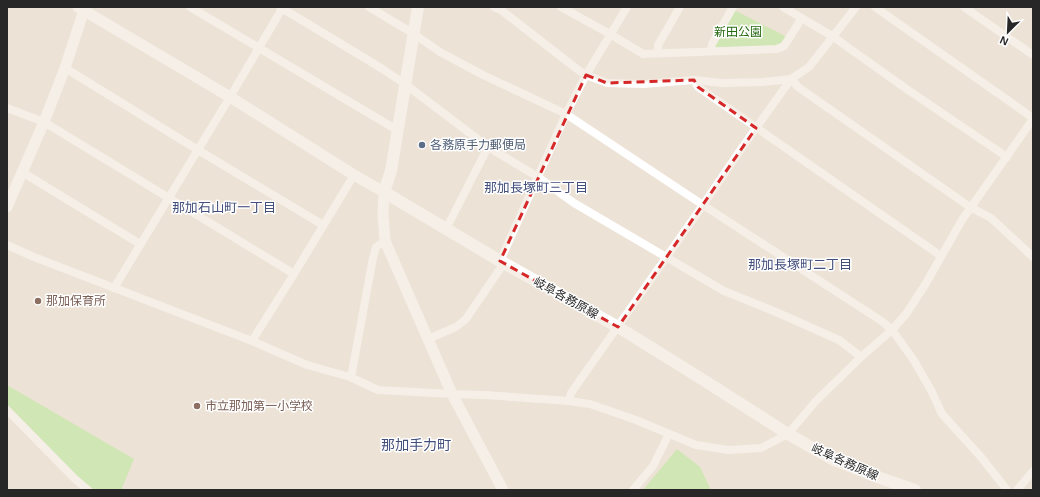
<svg xmlns="http://www.w3.org/2000/svg" width="1040" height="497" font-family="Arial,'Noto Sans JP',sans-serif">
<style>
.green{fill:#aeea8c}
.lines{fill:none;stroke-linecap:round;stroke-linejoin:round}
.minor{stroke:#fff;stroke-width:8}
.tertiary{stroke:#fff;stroke-width:11}
.secondary{stroke:#fff;stroke-width:12}
.marked{fill:none;stroke:#d62828;stroke-width:3;stroke-dasharray:8 5;stroke-linejoin:round}
.service-dot{fill:#5c6f8a;stroke:#fff;stroke-width:1.5}
.education-dot{fill:#8d6e63;stroke:#fff;stroke-width:1.5}
.labels{text-anchor:middle;dominant-baseline:central;stroke-width:3;stroke-linejoin:round;paint-order:stroke}
.park-label{font-size:12px;fill:#266a11;stroke:#fff}
.service-label{font-size:12px;fill:#4e5e75;stroke:#fff;text-anchor:start}
.street-label{font-size:12px;fill:#272727;stroke:#fff}
.education-label{font-size:12px;fill:#785e54;stroke:#fff;text-anchor:start}
.neighbourhood-label{font-size:13px;fill:#434f7c;stroke:#fff}
.quarter-label{font-size:14px;fill:#434f7c;stroke:#fff}
</style>
<rect width="100%" height="100%" fill="#ece2d6"/>
<g class="green">
<polygon points="732,9 789,38 784,46 711,51"/>
<polygon points="7,385 134,459 122,488 124,490 84,490 7,404"/>
<polygon points="677,449 700,467 711,490 643,490"/>
</g>
<g class="lines">
<g class="minor">
<polyline points="190,7 392,127 399,130"/>
<polyline points="280,7 381,68 405,84 488,147 538,177 574,203 724,291 776,312 839,340 861,357"/>
<polyline points="369,7 414,34 440,52 483,75 566,114 703,205 883,322 892,330 913,359 931,390 942,414 981,457 1007,490"/>
<polyline points="494,7 501,10 577,69 586,75 607,83 643,84 694,80 723,83 763,82 791,79"/>
<polyline points="561,7 610,34 643,54 777,49 784,46 802,18"/>
<polyline points="783,7 832,36 908,90 1007,157"/>
<polyline points="875,7 1033,118"/>
<polyline points="964,7 1033,55"/>
<polyline points="711,51 712,44 733,7"/>
<polyline points="658,53 658,45 680,7"/>
<polyline points="65,68 198,150 323,225"/>
<polyline points="791,79 798,87 970,207 991,218 1033,257"/>
<polyline points="694,80 698,87 941,256"/>
<polyline points="7,108 44,122 294,274"/>
<polyline points="22,172 140,244"/>
<polyline points="446,229 488,147"/>
<polyline points="7,245 34,257 252,341 307,365 350,377 378,390 452,394 484,395 569,401 590,404 636,420 696,445 728,450 761,448 788,434 815,402 861,357 892,330 906,314 925,285 962,220 1033,119"/>
<polyline points="500,261 566,114 586,75 627,7"/>
<polyline points="114,288 230,97 283,7"/>
<polyline points="428,339 456,327 466,319 504,263"/>
<polyline points="252,341 294,274 354,175"/>
<polyline points="350,377 352,372 373,258 376,247 385,241"/>
<polyline points="569,401 571,393 703,205 739,152 791,79 809,67 856,7"/>
<polyline points="7,410 75,479 88,490"/>
<polyline points="633,490 653,466 669,434"/>
<polyline points="1017,490 1033,471"/>
</g>
<g class="tertiary">
<polyline points="78,7 230,97 354,175 384,192 383,214 385,241 452,394 503,490"/>
<polyline points="7,207 44,122 65,68 85,7"/>
</g>
<polyline class="secondary" points="418,7 391,171 384,192 500,261 618,327 697,376 788,434 834,460 880,478 915,490"/>
</g>
<path d="M0 0H1040V497H0ZM586,75L607,83L694,80L698,87L756,128L618,327L500,261Z" fill="#ece2d6" fill-opacity=".55" fill-rule="evenodd"/>
<path class="marked" d="M586,75L607,83L694,80L698,87L756,128L618,327L500,261Z"/>
<circle class="service-dot" cx="422" cy="145" r="4"/>
<g class="education-dot">
<circle cx="38" cy="301" r="4"/>
<circle cx="197" cy="406" r="4"/>
</g>
<g class="labels">
<g class="park-label">
<text x="738" y="32">新田公園</text>
</g>
<g class="service-label">
<text x="430" y="145">各務原手力郵便局</text>
</g>
<g class="street-label">
<text transform="translate(566 298) rotate(29)">岐阜各務原線</text>
<text transform="translate(845 462) rotate(24)">岐阜各務原線</text>
</g>
<g class="education-label">
<text x="46" y="301">那加保育所</text>
<text x="205" y="406">市立那加第一小学校</text>
</g>
<g class="neighbourhood-label">
<text x="536" y="187">那加長塚町三丁目</text>
<text x="224" y="207">那加石山町一丁目</text>
<text x="800" y="264">那加長塚町二丁目</text>
</g>
<g class="quarter-label">
<text x="416" y="445">那加手力町</text>
</g>
</g>
<rect width="1040" height="497" fill="none" stroke="#272727" stroke-width="16"/>
<g transform="translate(1008 32) rotate(204)" stroke="#ffffff" stroke-width="3" paint-order="stroke">
<path d="M0-3L7 15L0 10L-7 15Z" fill="#272727"/>
<text y="-6" font-size="11" font-weight="bold" text-anchor="middle" fill="#272727">N</text>
</g>
</svg>
